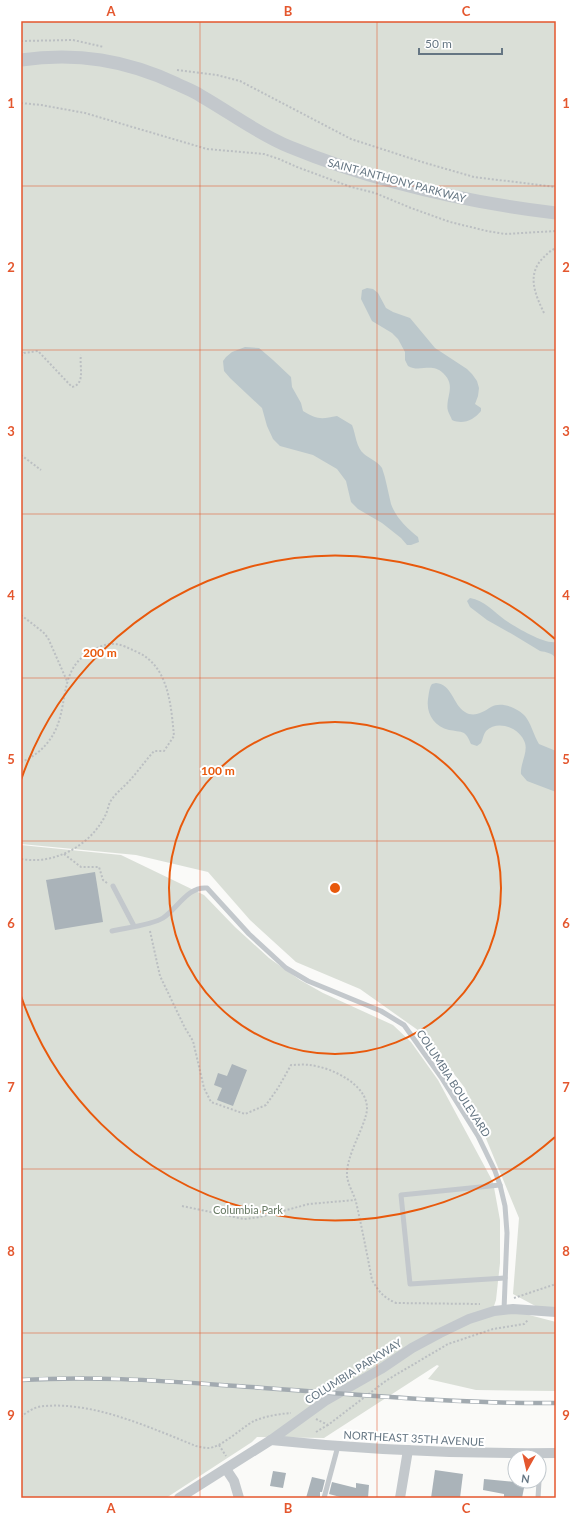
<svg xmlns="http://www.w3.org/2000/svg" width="577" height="1519" font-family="Lato,sans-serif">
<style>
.green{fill:#dadfd7}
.water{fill:#bbc7cb}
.building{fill:#aab3b9}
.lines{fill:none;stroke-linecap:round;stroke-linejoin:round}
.path{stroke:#bbbfc2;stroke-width:2;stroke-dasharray:2 2;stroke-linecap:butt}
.service{stroke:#c3c8cc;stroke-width:5}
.minor{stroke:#c3c8cc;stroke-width:10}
.tertiary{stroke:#c3c8cc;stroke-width:13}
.rail-casing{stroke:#a2aab0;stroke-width:4.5}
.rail{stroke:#fff;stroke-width:3;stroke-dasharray:9;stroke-linecap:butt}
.grid{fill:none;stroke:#e4572e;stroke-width:1;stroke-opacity:0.55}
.ring{fill:none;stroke:#e8590c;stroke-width:2}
.labels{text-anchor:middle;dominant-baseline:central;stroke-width:4;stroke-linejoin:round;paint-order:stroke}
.street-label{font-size:11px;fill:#657683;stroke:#fff}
.park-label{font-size:11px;fill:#687a64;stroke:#fff}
.centre{fill:#e8590c;stroke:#fff;stroke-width:2}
.ring-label{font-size:12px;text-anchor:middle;font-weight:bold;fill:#e8590c;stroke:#fff;stroke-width:4;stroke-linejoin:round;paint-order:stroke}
.neatline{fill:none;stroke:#e4572e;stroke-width:1.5}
.grid-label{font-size:13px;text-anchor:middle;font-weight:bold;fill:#e4572e}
</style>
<rect width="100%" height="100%" fill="#fafaf8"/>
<g class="green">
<polygon points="21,21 556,21 556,1317 513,1294 519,1218 465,1088 422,1033 360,989 296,962 250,920 208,872 136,855 21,844"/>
<polygon points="21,845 121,855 204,895 235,927 269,958 300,980 323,993 393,1025 411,1042 438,1080 493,1182 500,1220 500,1263 496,1300 494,1306 556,1322 556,1391 476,1390 428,1379 439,1366 437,1365 324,1438 257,1437 252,1442 166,1498 21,1498"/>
</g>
<g class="water">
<path d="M367,288L373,289L378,293L386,308L393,312L410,318L435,348L467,369L472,374L477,381L479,388L478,396L475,404L481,408V411C474,420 463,425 452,420C451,417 449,414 448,411C445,397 457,386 443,373C431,362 420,373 408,366L405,360V352L398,339L392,333L372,321L361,299L362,290Z"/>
<path d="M245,347L259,348L273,360L291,377L292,387L301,403L303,411C317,420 322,419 337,416L352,425C356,435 356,447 364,454C370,459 377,461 382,468C386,479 388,492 391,504C396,518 407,528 418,537L419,542L411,545H407L401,538L382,523L358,509L351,502L346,481L337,469L313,455L280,446L273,439L267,426L262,408L230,378L224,371L223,361L226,357L232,352Z"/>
<path d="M470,598C484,600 494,612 505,620C516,627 543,644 556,642V659C553,653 546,652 540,651L512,634L487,620L470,607L467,601Z"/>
<path d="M436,683C452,684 453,705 465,712C474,718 483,712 491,707C501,701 518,708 525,716C531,723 534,736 539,744L556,751V792L527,781L521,774C520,764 528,753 525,743C520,728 498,719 486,731C483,735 483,739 481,743L477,746L471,744C469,740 468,736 464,733C460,731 454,731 449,730C434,726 426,714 428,699C429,694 429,688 432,684Z"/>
</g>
<g class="building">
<polygon points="95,872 103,922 55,930 46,880"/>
<polygon points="232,1064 247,1070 233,1106 217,1100 222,1088 214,1085 218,1073 227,1076"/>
<polygon points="435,1470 463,1474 460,1498 431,1498"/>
<polygon points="273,1471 286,1473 283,1488 270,1486"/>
<polygon points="312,1477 325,1480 322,1492 320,1492 320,1498 306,1498"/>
<polygon points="484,1479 525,1483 522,1498 504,1498 504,1494 483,1490"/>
<polygon points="332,1482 356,1488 356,1483 369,1485 368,1498 344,1498 329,1494"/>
</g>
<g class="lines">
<g class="path">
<polyline points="21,41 73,40 104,47"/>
<polyline points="177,70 217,75 240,81 351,139 422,162 474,177 556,187"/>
<polyline points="21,103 41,105 85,113 207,149 264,154 279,159 297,167 351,187 375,193 411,208 450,222 487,231 505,234 556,231"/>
<path d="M544,313C535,294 526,274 544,257C547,254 551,250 556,248"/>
<path d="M21,356L24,353L38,351L72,387C86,384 79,366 81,355"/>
<polyline points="21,455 41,470"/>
<polyline points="21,615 43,632 48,638 67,681"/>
<path d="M21,762C35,757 47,746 54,733C70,703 57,667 95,649C113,640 120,644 137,652C169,666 171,706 174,736L164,751H154C146,760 139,770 131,779C125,786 117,792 112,799C108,804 108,811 105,816C90,846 54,865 21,859"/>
<polyline points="64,854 81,867 99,867 103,880 107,883"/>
<path d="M150,931L160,976L185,1028L193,1041L204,1088L211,1102L245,1114L266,1105L278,1088L291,1065C297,1065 303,1064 309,1065C332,1067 374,1087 366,1115C361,1134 346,1157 347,1176C348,1185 354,1194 356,1202C362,1228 367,1254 372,1280C379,1292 383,1297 396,1303L480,1304"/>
<polyline points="182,1206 244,1219 260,1217 309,1204 355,1200"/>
<polyline points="514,1298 556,1284"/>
<path d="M21,1417C28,1411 36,1406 46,1406C95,1402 151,1428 196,1446C200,1447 204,1448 208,1448C221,1448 241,1428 254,1421C266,1416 279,1414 291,1413"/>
<polyline points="316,1419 328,1425 387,1380 448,1344 493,1329 524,1324 528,1320"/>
<polyline points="316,1432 328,1425"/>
<polyline points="219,1445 226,1456"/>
</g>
<g class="service">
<polyline points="113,886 134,926"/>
<path d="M112,931C125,928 152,925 163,918C177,909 188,886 207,888L249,934L286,968L308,981L381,1011L404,1025L441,1077L478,1136L495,1171L500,1185L505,1206L507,1233L504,1310"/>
<polyline points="500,1185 401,1195 410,1284 505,1278"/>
<polyline points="539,1478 541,1453"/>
<polyline points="324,1498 338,1446"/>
<polyline points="538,1498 539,1481"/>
</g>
<g class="minor">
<path d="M271,1440C366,1450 461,1454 556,1453"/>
<polyline points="226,1469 234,1481 239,1498"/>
<polyline points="179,1498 271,1440 325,1401 381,1369 412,1348 440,1333 469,1319 494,1311 513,1309 556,1312"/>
<polyline points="400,1498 408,1450"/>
</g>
<path class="tertiary" d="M21,60C77,52 126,60 177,84C185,88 194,91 201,96C231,113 258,134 290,147C375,182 465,202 556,213"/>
<defs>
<path id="rail" d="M21,1380C88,1376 154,1380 221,1385C332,1392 444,1404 556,1403"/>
</defs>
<use href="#rail" class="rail-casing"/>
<use href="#rail" class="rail"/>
</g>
<path class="grid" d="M200,21V1498M377,21V1498M21,186H556M21,350H556M21,514H556M21,678H556M21,841H556M21,1005H556M21,1169H556M21,1333H556"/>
<g class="ring">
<circle cx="335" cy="888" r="166"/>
<path d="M555 1137A332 332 0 0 1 21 996M21 780A332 332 0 0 1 555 639"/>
</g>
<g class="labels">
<g class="street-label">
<text transform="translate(397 180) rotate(15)">SAINT ANTHONY PARKWAY</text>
<text transform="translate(454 1083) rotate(57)">COLUMBIA BOULEVARD</text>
<text transform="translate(353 1371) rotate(-32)">COLUMBIA PARKWAY</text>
<text transform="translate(414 1438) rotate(3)">NORTHEAST 35TH AVENUE</text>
</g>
<g class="park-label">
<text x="248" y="1209">Columbia Park</text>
</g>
</g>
<circle cx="335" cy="888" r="6" class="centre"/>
<g class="ring-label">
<text x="100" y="657">200 m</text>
<text x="218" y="775">100 m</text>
</g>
<rect width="577" height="1519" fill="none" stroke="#ffffff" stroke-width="44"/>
<g transform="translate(527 1469) rotate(188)"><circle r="19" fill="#ffffff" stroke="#c1c8cd"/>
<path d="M0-3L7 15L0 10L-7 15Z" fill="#e4572e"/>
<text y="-6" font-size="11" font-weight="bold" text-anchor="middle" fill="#657683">N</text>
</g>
<path d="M419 48v6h83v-6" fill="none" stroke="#657683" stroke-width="2"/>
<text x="425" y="48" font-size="12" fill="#657683" stroke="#ffffff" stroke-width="3" paint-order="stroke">50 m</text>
<rect x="22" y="22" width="533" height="1475" class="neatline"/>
<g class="grid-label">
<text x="111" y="16">A</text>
<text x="288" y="16">B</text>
<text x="466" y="16">C</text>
<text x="11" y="108">1</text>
<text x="566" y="108">1</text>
<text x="11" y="272">2</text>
<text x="566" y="272">2</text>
<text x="11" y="436">3</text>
<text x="566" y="436">3</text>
<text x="11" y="600">4</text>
<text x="566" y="600">4</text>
<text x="11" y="764">5</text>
<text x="566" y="764">5</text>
<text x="11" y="928">6</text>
<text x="566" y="928">6</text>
<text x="11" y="1092">7</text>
<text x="566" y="1092">7</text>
<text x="11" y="1256">8</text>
<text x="566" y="1256">8</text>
<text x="11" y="1420">9</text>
<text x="566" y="1420">9</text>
<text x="111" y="1513">A</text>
<text x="288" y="1513">B</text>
<text x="466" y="1513">C</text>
</g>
</svg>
